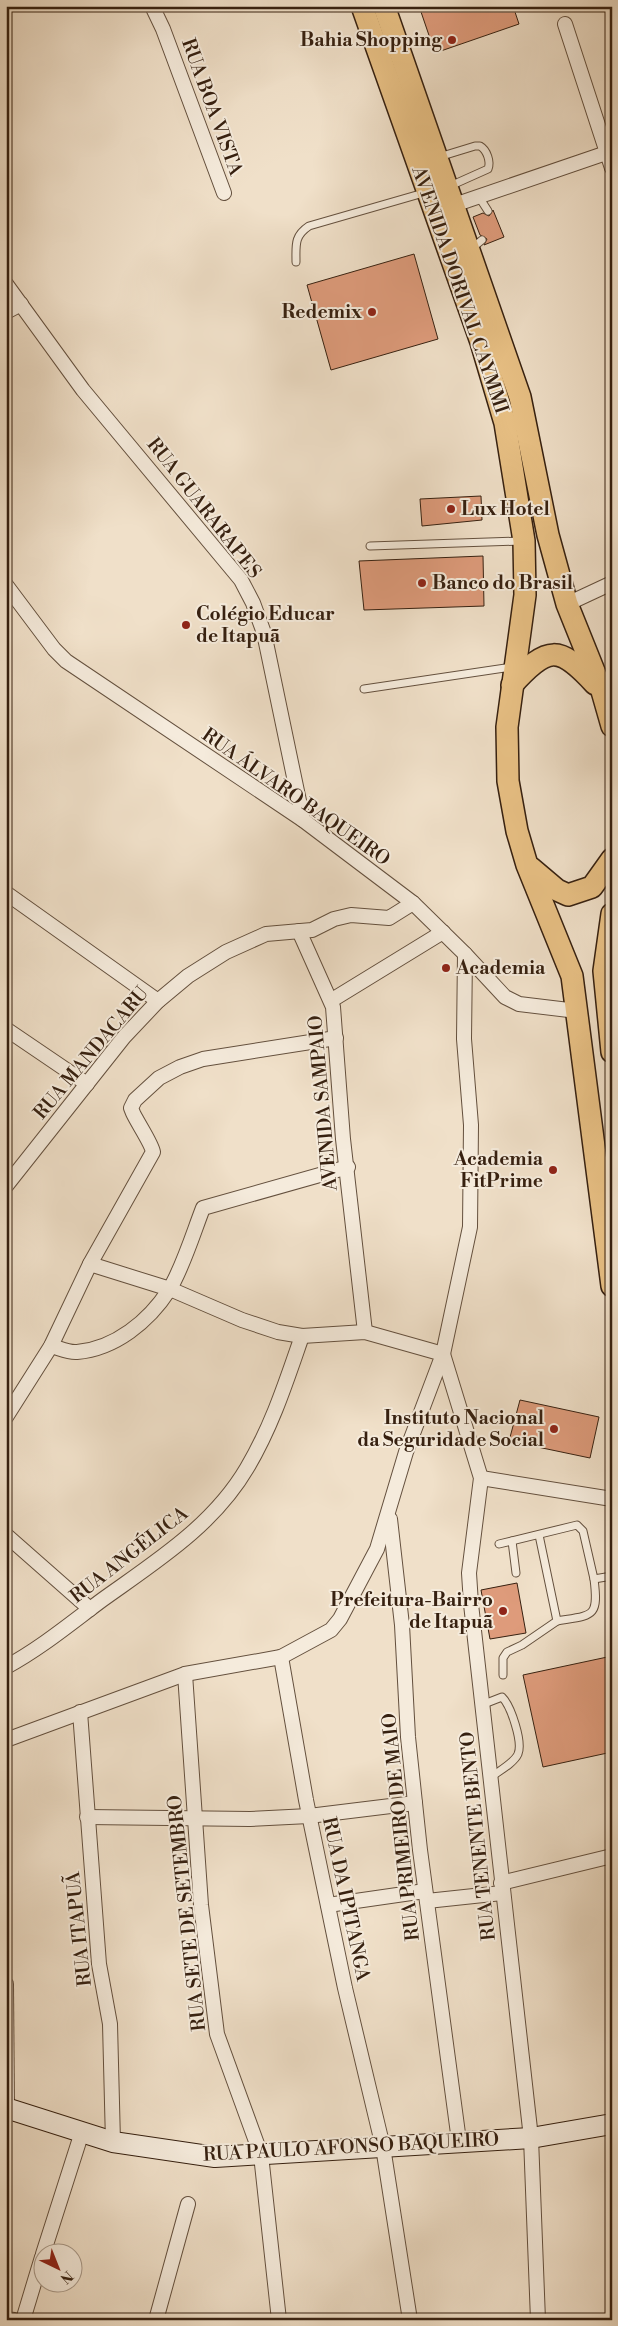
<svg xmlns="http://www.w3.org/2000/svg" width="618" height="2326" font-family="'Libre Bodoni',serif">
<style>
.building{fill:#de9b7b;stroke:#362010}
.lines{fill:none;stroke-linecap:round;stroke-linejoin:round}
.lane-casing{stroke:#64503e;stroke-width:9}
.street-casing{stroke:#64503e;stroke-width:16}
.secondary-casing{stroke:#362010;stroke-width:22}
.primary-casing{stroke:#362010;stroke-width:24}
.lane{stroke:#f5ebdc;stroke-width:7}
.street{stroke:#f5ebdc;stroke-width:14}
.secondary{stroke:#f5ebdc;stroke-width:20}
.primary{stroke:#e8c084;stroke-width:21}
.poi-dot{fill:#8f2418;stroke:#f5ebdc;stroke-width:2}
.labels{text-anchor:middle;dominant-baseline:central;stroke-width:4;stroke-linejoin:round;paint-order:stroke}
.poi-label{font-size:19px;font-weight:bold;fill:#362010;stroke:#f5ebdc;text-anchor:end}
.street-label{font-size:19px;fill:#362010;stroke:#f5ebdc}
</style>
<rect width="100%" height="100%" fill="#f0e0c9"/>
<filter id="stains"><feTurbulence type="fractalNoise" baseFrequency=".004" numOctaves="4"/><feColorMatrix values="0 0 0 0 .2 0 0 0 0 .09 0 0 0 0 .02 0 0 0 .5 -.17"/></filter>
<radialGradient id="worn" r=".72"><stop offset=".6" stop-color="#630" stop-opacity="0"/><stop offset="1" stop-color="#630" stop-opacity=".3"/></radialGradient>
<g class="building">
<polygon points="419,6 513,6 519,24 435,53"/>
<polygon points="493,210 504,237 484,245 487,239 480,235 473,217 483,213 489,216"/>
<polygon points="414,254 438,339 331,370 307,285"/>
<polygon points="481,496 482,520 422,526 420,499"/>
<polygon points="483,556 484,606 364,610 359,561"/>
<polygon points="520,1400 599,1417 590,1458 509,1441"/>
<polygon points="517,1583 526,1633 490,1639 481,1590"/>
<polygon points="612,1656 612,1752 543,1767 523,1675"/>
</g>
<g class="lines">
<defs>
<g id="lane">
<path d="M439,157L475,146H480C487,150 491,162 488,169L450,186"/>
<polyline points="479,197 488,211"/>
<polyline points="471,249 482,240"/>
<path d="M296,262C296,245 294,236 309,226L427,192"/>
<polyline points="370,546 521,541"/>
<polyline points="364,689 512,667"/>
<path d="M539,1535L557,1621C593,1615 599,1618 594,1579"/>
<polyline points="512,1541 516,1573"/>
<polyline points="499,1544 577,1525 583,1531 594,1579 612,1576"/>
<polyline points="503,1675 503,1658 507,1652 522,1645 557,1621"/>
<path d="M484,1704L502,1697C511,1706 523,1742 518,1754C514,1763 499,1771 491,1777"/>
</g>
<g id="street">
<polyline points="152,6 163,29 224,193"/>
<polyline points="565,24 612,168"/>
<polyline points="454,205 612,151"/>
<polyline points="6,284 83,390 241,580 253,603 264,633 303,820"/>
<polyline points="6,312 21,304"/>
<polyline points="6,585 54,649 66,661 303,820 413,903 465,954 505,997 519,1004 577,1011"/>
<polyline points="567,604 612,583"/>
<polyline points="6,893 158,1001"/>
<polyline points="299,931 333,1007 343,1139 365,1332"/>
<polyline points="332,1000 443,932"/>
<polyline points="6,1029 87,1084"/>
<polyline points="6,1186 124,1037 158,1001 188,976 226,952 266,934 312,930 334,919 351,915 389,918 413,903"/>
<polyline points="90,1264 170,1289 242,1320 278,1332 302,1336 365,1332 443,1354"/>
<path d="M51,1346C59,1348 69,1353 77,1352C115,1349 149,1321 169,1290C182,1270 194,1231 203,1208L348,1167"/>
<polyline points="443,1354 481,1478 469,1573 471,1604 531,2138 538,2320"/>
<path d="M6,1417L51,1346L90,1264L153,1152C152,1144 137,1122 133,1113L131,1108L135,1100L159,1078L180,1067L203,1059L336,1038"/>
<polyline points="481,1478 612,1499"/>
<polyline points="390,1519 402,1625 408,1737 420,1850 459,2141"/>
<polyline points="6,1535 90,1609"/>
<polyline points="281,1657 306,1800 345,1988 383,2147 410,2320"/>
<path d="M6,1667C41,1648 71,1623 102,1600C155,1562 213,1526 247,1468C272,1426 286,1382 302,1336"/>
<polyline points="185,1674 201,1905 217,2034 261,2155 279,2320"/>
<polyline points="80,1712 99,1964 110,2024 113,2142"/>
<polyline points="6,1740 185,1674 281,1657 331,1630 340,1619 377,1549 406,1452 443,1354 470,1227 471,1125 464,1039 465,954"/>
<polyline points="87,1817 250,1819 309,1816 415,1803"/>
<polyline points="501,1883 612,1856"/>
<polyline points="427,1901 502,1893"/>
<polyline points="328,1905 425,1891"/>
<polyline points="6,1984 7,2108"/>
<polyline points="43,2254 82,2132"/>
<polyline points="6,2319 14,2320"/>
<polyline points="23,2320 42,2257"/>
<polyline points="156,2320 188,2204"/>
</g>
<polyline id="secondary" points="6,2108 113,2142 215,2157 531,2138 612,2124"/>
<g id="primary">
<polyline points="362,6 481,342 505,423 524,541 525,595 507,727 508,781 517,831 527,865 572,976 612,1286"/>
<polyline points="384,6 520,397 548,535 567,604 602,691 612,726"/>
<path d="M512,685C548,645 559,645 595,684"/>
<polyline points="531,868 557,890 568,895 592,887 612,859"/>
<polyline points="612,914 604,971 612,1052"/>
</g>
</defs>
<use href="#lane" class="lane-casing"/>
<use href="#street" class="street-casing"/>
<use href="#secondary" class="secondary-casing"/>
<use href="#primary" class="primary-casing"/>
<use href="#lane" class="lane"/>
<use href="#street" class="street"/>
<use href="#secondary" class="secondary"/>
<use href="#primary" class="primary"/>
</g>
<g class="poi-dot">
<circle cx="452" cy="40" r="5"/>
<circle cx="372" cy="312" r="5"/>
<circle cx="451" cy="509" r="5"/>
<circle cx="422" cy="583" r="5"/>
<circle cx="186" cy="625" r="5"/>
<circle cx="446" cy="968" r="5"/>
<circle cx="553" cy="1170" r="5"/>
<circle cx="554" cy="1429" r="5"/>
<circle cx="503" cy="1611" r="5"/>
</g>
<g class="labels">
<g class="poi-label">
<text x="442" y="40">Bahia Shopping</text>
<text x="362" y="312">Redemix</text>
<text x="461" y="509" text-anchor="start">Lux Hotel</text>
<text x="432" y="583" text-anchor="start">Banco do Brasil</text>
<text x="196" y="614" text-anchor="start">Colégio Educar<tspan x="196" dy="22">de Itapuã</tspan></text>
<text x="456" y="968" text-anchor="start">Academia</text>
<text x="543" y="1159">Academia<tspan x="543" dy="22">FitPrime</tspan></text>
<text x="544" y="1418">Instituto Nacional<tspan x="544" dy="22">da Seguridade Social</tspan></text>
<text x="493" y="1600">Prefeitura-Bairro<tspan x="493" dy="22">de Itapuã</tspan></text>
</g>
<g class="street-label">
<text transform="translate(212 107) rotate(70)">RUA BOA VISTA</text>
<text transform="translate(460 290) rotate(71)">AVENIDA DORIVAL CAYMMI</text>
<text transform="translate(204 508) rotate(52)">RUA GUARARAPES</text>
<text transform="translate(296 797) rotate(35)">RUA ÁLVARO BAQUEIRO</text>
<text transform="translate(91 1053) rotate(-50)">RUA MANDACARU</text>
<text transform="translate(323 1103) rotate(-95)">AVENIDA SAMPAIO</text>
<text transform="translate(129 1555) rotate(-38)">RUA ANGÉLICA</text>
<text transform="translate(401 1827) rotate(-96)">RUA PRIMEIRO DE MAIO</text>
<text transform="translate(478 1836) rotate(-96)">RUA TENENTE BENTO</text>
<text transform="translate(346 1899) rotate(78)">RUA DA IPITANGA</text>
<text transform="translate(187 1913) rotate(-96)">RUA SETE DE SETEMBRO</text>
<text transform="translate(79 1929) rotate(-96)">RUA ITAPUÃ</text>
<text transform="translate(351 2147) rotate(-3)">RUA PAULO AFONSO BAQUEIRO</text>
</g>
</g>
<rect width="618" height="2326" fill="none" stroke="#f0e0c9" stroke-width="25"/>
<rect x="8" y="8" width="603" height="2311" fill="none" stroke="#362010" stroke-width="2.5"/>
<rect x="12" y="12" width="593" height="2301" fill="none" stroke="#362010"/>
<g transform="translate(58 2268) rotate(137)"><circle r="24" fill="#f5ebdc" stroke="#a99a8a"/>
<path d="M0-4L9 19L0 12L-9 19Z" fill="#8f2418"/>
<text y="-8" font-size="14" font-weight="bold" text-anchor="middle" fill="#362010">N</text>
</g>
<rect width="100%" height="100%" filter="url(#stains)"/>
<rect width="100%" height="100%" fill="url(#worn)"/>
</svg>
